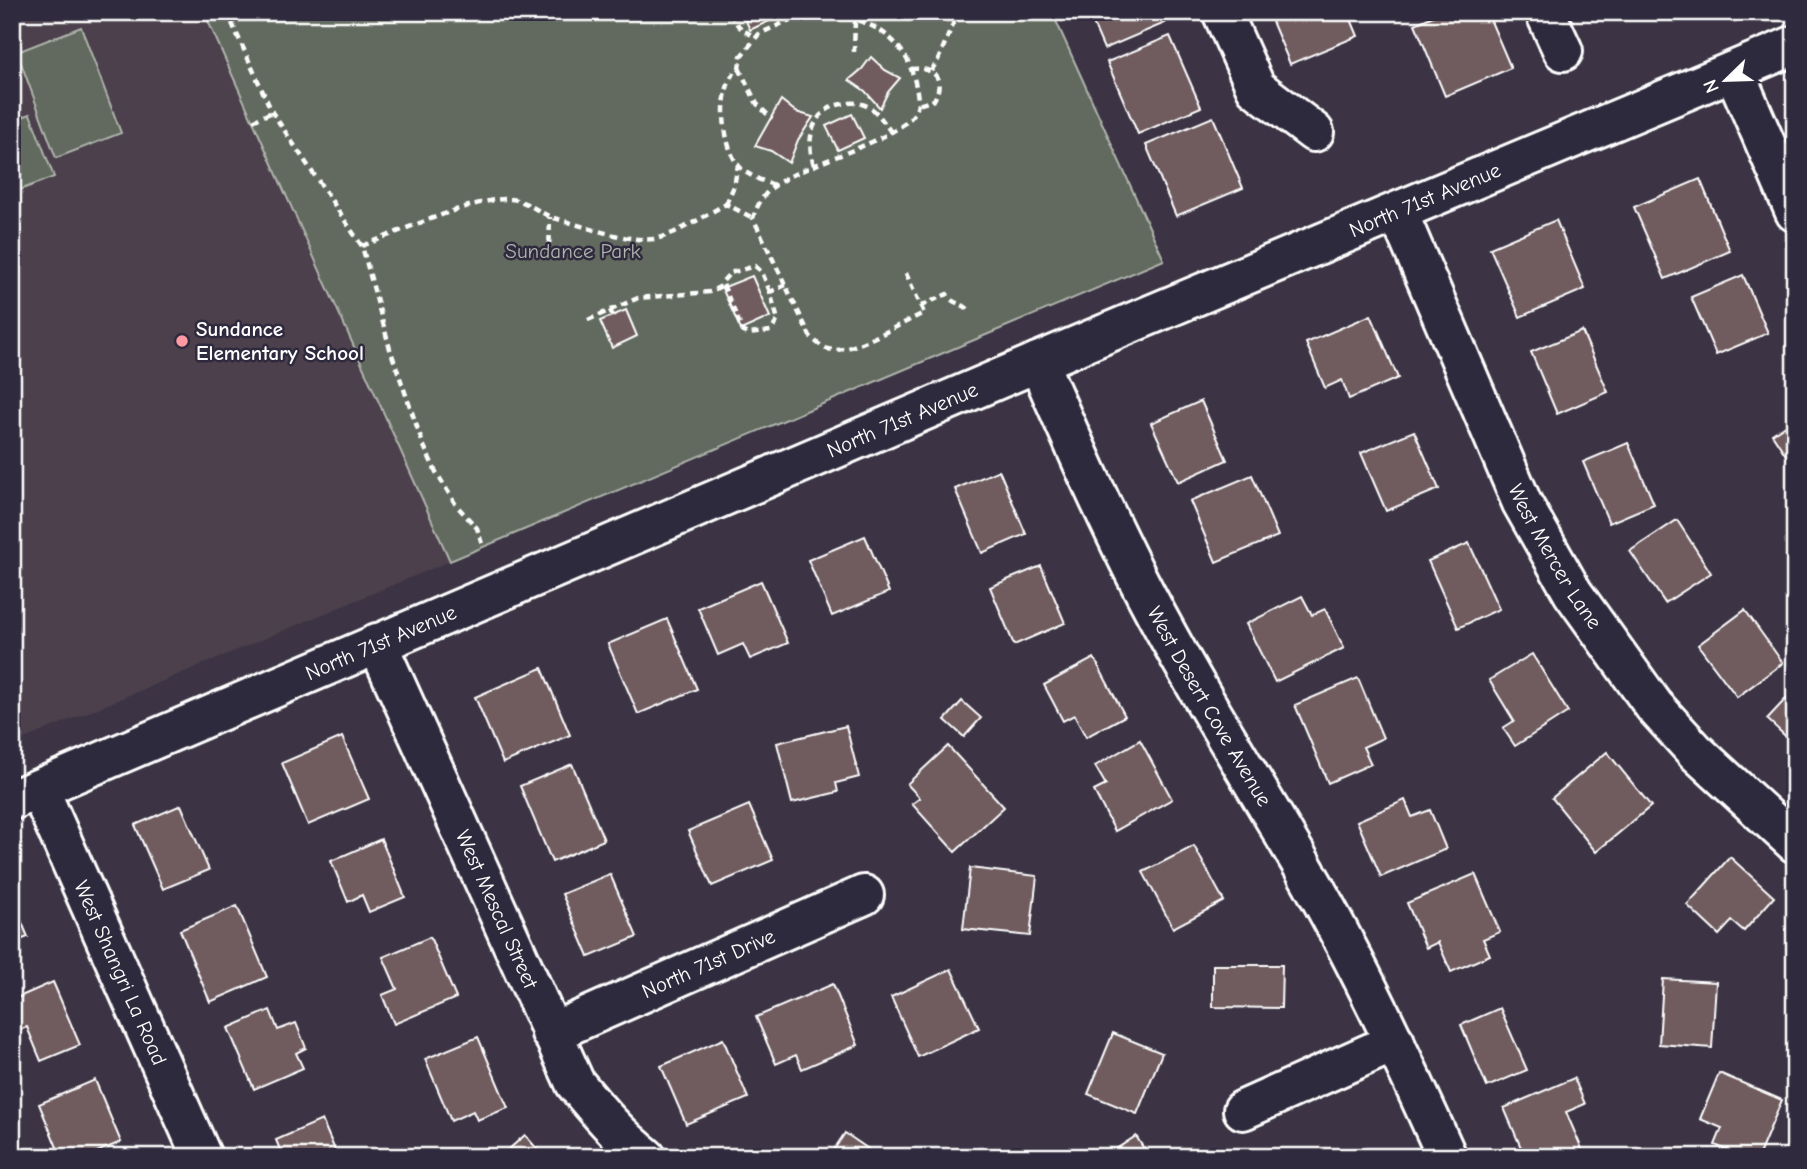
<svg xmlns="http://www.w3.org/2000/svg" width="1807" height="1169" font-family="'Comic Neue',sans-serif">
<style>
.built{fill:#4c404c}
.green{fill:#626b5e;stroke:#b0b5ae;stroke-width:2}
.building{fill:#705b5f;stroke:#fff;stroke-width:2}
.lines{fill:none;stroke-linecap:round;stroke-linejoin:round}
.minor-casing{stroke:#fff;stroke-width:44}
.path{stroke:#fff;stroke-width:4.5;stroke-dasharray:7 5;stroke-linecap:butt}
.minor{stroke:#2f2a3d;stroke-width:38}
.poi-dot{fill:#ff9aa2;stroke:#2f2a3d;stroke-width:2.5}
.labels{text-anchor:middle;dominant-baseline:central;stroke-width:5;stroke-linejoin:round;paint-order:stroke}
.street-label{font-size:21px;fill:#fff;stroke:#2f2a3d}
.park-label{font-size:21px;fill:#b0b5ae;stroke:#2f2a3d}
.poi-label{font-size:21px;font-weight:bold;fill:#fff;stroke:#2f2a3d;text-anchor:start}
</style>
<rect width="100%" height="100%" fill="#3c3444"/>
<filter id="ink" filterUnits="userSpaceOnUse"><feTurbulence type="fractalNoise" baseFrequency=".0143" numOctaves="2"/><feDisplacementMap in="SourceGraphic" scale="14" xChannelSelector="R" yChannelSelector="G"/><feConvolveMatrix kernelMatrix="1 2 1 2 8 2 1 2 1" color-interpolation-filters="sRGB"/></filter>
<g filter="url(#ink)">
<polygon class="built" points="12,12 204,12 450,561 12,744"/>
<g class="green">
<polygon points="204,12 1052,12 1164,260 450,561"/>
<polygon points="81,27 121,133 56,158 17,52"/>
<polygon points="30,114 54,177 12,193 12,121"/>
</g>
<g class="building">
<polygon points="742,12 788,12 750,30"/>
<polygon points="1088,12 1161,12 1165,23 1104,49"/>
<polygon points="1268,12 1348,12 1358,36 1290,64"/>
<polygon points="1442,12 1487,12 1511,68 1445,96 1415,24"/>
<polygon points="1170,36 1201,107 1138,134 1107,62"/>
<polygon points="871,57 885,70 900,78 888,92 880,108 865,91 849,80 862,69"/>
<polygon points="781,100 796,112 813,117 798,140 789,163 771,151 755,146"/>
<polygon points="852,114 864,138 838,150 826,126"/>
<polygon points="1213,117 1243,188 1176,216 1146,145"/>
<polygon points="1700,179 1730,251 1665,279 1634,207"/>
<polygon points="1556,220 1585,289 1520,317 1490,248"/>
<polygon points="1743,275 1768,333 1716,355 1691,297"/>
<polygon points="752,276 770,317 741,330 722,288"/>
<polygon points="626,310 637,336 612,348 600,321"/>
<polygon points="1371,315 1398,378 1349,399 1342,380 1325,388 1306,343"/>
<polygon points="1582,331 1608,392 1557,414 1531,352"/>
<polygon points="1201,401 1227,460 1178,482 1151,423"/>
<polygon points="1795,419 1795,469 1772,434"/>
<polygon points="1414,431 1439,489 1386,511 1361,453"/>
<polygon points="1628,443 1654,504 1609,523 1583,462"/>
<polygon points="999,470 1026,534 982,553 955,489"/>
<polygon points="1252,475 1278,536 1216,562 1190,501"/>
<polygon points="1677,520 1711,573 1665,603 1630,551"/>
<polygon points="865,536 889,592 832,616 808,560"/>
<polygon points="1469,543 1499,609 1458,628 1428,561"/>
<polygon points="1041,566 1065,623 1014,645 990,587"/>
<polygon points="761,581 788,643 750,659 743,644 718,655 698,608"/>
<polygon points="1302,596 1312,615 1325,609 1344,648 1275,682 1246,624"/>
<polygon points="1745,610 1783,663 1737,697 1698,645"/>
<polygon points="667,619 697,689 638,714 608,644"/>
<polygon points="1532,654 1568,712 1515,746 1503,728 1514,721 1489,680"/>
<polygon points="1094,658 1125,716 1086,737 1074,715 1063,721 1044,685"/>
<polygon points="542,668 570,735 503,763 475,697"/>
<polygon points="1358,678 1383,738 1363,747 1371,764 1328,783 1295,705"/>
<polygon points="1795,689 1795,745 1767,719"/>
<polygon points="962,701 981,718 964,737 945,720"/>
<polygon points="846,726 859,777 836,783 838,792 792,803 777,743"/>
<polygon points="342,737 369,799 308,825 282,763"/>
<polygon points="1140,740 1172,799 1115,831 1094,791 1106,785 1095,766"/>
<polygon points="948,746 1004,807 955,852 912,804 920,798 907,784"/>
<polygon points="1607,752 1651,806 1596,852 1552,798"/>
<polygon points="572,764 604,840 552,862 520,786"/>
<polygon points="1405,800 1412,817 1430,810 1446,849 1381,877 1357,821"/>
<polygon points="181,805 209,870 163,889 135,825"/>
<polygon points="749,805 773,860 712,886 688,831"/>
<polygon points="381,839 405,897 369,912 362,895 348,902 331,861"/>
<polygon points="1194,846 1224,901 1173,928 1143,872"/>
<polygon points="1730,857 1774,897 1744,931 1732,921 1719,935 1687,905"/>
<polygon points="970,868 1037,876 1030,936 963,929"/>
<polygon points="610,874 637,937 589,957 562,894"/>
<polygon points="1475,874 1500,932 1483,939 1490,955 1451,972 1438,942 1426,948 1407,903"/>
<polygon points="12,899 28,937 12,943"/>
<polygon points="237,906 267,977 210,1002 180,930"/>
<polygon points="430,937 456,998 394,1024 382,995 397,989 383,957"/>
<polygon points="1213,965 1282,965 1281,1008 1213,1007"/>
<polygon points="951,969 979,1028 918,1057 891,997"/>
<polygon points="1663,979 1716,982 1712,1048 1659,1044"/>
<polygon points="53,982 80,1045 41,1061 27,1027 12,1033 12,1000"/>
<polygon points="833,984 858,1045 802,1069 796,1055 776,1064 756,1017"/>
<polygon points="1500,1008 1527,1070 1487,1087 1461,1025"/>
<polygon points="270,1010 278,1030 296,1023 306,1048 296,1053 303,1068 254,1089 228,1028"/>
<polygon points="1113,1033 1162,1053 1137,1114 1088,1094"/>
<polygon points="478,1037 508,1108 477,1120 473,1111 451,1121 425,1059"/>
<polygon points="723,1039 748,1098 686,1124 661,1066"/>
<polygon points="1719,1073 1782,1100 1758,1157 1742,1157 1715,1145 1722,1128 1700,1119"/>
<polygon points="1574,1078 1585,1104 1566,1112 1582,1149 1564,1157 1525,1157 1504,1108"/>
<polygon points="95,1080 121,1142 85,1157 61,1157 39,1104"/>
<polygon points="322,1120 338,1157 283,1157 276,1140"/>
<polygon points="845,1133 880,1157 829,1157"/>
<polygon points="525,1135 544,1157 500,1157"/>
<polygon points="1136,1136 1149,1157 1104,1157"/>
</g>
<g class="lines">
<defs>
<g id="minor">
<polyline points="1222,12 1256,88 1314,132"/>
<polyline points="1545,12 1563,51"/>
<polyline points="1734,71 1795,212"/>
<path id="s1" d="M1398,213L1522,503L1573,593L1654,706L1696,752L1795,843"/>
<path id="s2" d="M1038,362C1072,440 1106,518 1145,593C1197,693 1258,788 1314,886C1363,974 1406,1065 1447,1157"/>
<path id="s3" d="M377,643L575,1083C597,1110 619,1136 646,1157"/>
<path id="s4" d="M39,789L202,1157"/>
<path id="s5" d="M12,800L1038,362L1795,45"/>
<path id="s6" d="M551,1033L864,895"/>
<polyline points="1243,1110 1395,1042"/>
</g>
</defs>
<use href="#minor" class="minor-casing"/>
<g class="path">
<polyline points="227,12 272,112 362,246 390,349 423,444 436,472 456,505 477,528 483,547"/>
<path d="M732,12C734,26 745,32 756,37"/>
<path d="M854,52L855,20C878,25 901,43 910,66C914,77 920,97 917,108C907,140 801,163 773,187C763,194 757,206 753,218L810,336C817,343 823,349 833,350C852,352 904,322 924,313L904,269"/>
<polyline points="739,68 757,104 772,119"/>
<path d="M911,69C934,67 946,78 934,100L918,105"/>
<polyline points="931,71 938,60 958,12"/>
<polyline points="253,121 272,112"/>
<path d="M814,165C805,141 812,109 842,104C851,102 860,102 869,107C878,112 885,124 891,132"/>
<path d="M774,185C762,181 743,174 736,162C722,141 717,85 739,68L741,56L759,34L803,14H830L855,20"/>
<polyline points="726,204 734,186 738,165"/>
<path d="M362,246C396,233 476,197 510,199C526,200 539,213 554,218C580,225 634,245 659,238C682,231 704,216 726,204L753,218"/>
<polyline points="549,255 550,217"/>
<polyline points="770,292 762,272 755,266 730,273 722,282 743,332 749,334 771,331 778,320 770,292 786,285"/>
<path d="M921,306L947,294C952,305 962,302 969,310"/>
<polyline points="610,310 613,316"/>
<polyline points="588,320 638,298 710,292 723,285"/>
</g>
<use href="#minor" class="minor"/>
</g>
</g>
<circle class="poi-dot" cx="182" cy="341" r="7"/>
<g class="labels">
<g class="street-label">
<text stroke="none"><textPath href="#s5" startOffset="1535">North 71st Avenue</textPath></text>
<text stroke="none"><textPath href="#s5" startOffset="968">North 71st Avenue</textPath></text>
<text stroke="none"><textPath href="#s1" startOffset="378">West Mercer Lane</textPath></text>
<text stroke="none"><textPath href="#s5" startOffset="401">North 71st Avenue</textPath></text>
<text stroke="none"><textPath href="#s2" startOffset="385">West Desert Cove Avenue</textPath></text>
<text stroke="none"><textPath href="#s3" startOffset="292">West Mescal Street</textPath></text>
<text stroke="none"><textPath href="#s6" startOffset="172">North 71st Drive</textPath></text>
<text stroke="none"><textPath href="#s4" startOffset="201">West Shangri La Road</textPath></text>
</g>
<g class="park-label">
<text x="573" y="251">Sundance Park</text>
</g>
<g class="poi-label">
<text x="196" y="329">Sundance<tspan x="196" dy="24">Elementary School</tspan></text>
</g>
</g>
<rect width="1807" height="1169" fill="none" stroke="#2f2a3d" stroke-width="42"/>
<rect x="21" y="21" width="1765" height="1127" fill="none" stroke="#fff" stroke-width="2.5" filter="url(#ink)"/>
<g transform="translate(1726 80) rotate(247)" stroke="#2f2a3d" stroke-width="5" paint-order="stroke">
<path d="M0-5L12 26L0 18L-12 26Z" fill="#ffffff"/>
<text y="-10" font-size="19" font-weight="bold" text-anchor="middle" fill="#ffffff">N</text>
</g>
</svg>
